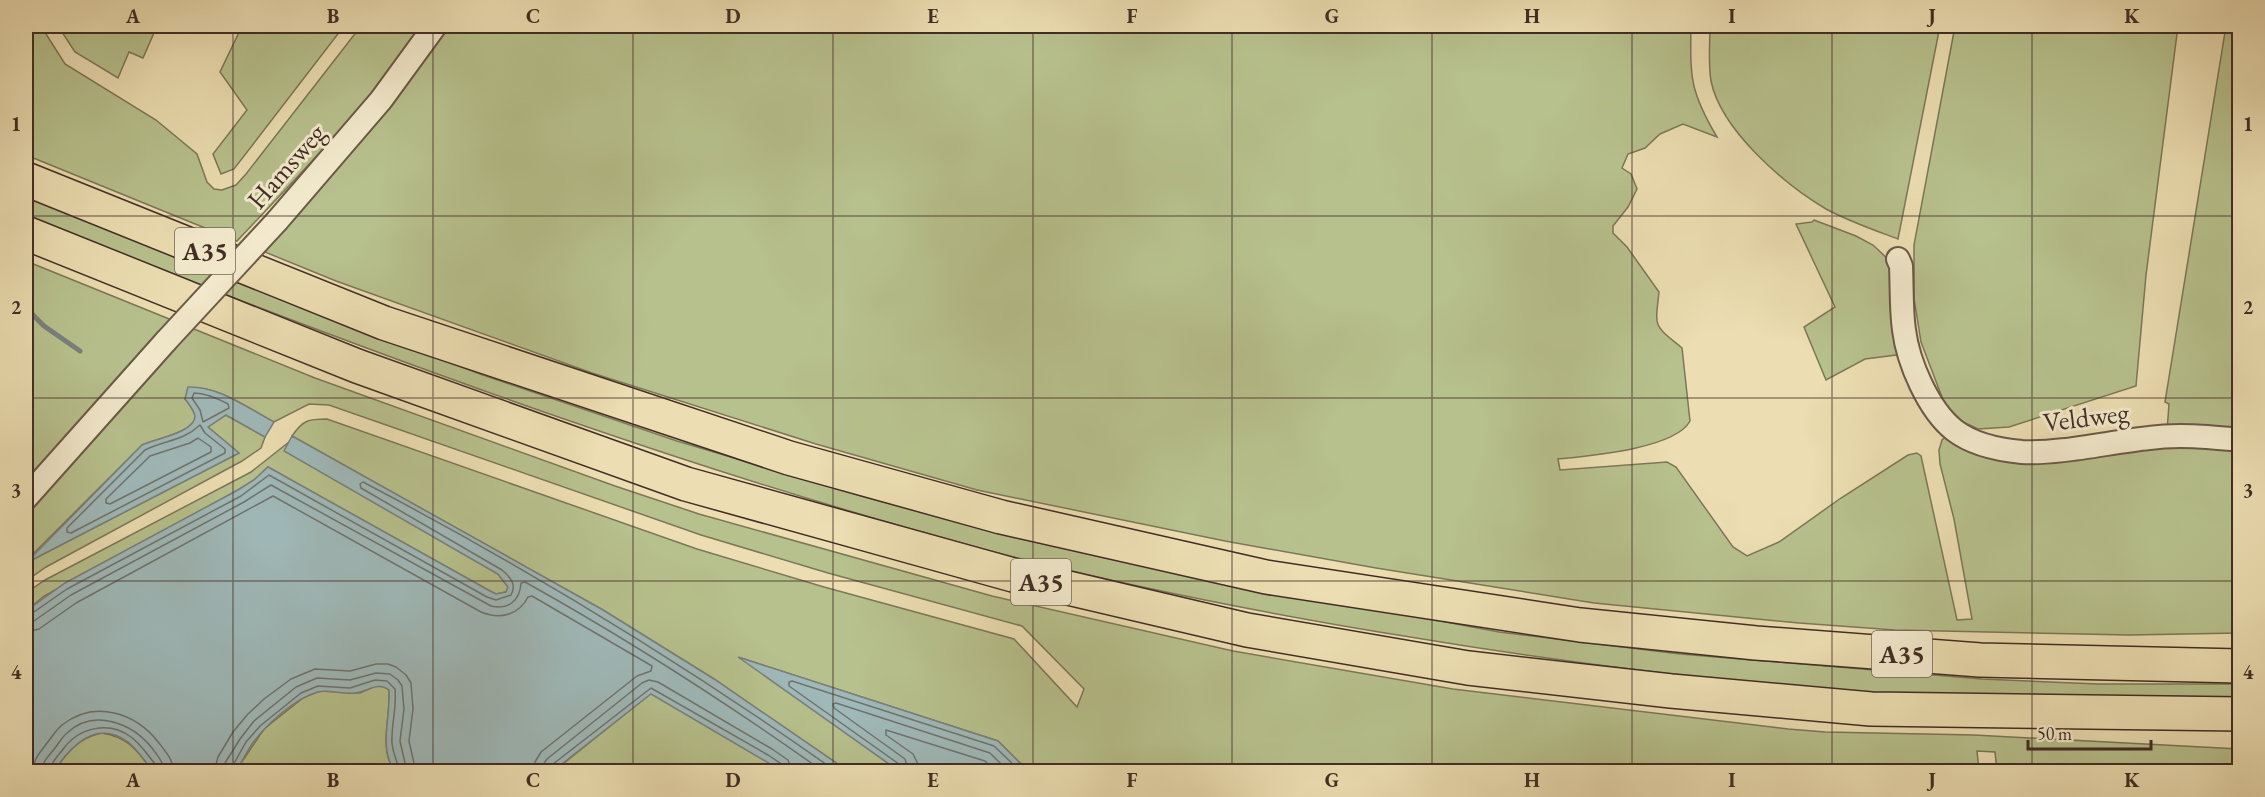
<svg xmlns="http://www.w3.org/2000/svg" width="2265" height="797" font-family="'EB Garamond',serif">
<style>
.green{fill:#b7c18d;stroke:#7c7759;stroke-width:1.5}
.water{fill:#9fb9b9;stroke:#79817e;stroke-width:1.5}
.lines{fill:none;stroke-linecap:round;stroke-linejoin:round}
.shore{stroke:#70736f;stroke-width:1.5}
.stream{stroke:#79817e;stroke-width:5}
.minor-casing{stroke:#6c5948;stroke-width:26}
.highway-casing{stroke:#412d25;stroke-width:36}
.minor{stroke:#f3eacd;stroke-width:22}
.highway{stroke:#ecdeb2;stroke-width:33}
.minor-bridge-casing{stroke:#6c5948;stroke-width:26;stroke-linecap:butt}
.minor-bridge{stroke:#f3eacd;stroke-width:22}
.grid{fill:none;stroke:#412d25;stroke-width:1.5;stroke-opacity:0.55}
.labels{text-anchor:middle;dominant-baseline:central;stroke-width:6;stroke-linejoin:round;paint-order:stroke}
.shield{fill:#f3eacd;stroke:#766657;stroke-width:1.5}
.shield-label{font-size:26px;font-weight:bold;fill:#412d25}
.street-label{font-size:27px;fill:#412d25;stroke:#f3eacd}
.neatline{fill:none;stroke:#412d25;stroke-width:2}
.grid-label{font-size:20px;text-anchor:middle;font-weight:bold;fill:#412d25}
</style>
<rect width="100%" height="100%" fill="#ecdeb2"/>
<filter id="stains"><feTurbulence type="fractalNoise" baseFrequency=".00333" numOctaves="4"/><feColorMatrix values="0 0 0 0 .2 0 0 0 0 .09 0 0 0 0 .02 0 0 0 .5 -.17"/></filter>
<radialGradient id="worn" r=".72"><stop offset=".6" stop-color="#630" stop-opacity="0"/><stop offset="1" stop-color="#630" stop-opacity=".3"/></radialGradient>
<g class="green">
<path d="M26,26H41L65,64L156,120L197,154L207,182L214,189L222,190L236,185L246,174L361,26H423C370,103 302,172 237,241L26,155Z"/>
<polygon points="58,26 157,26 143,58 129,52 118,78 75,52"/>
<polygon points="242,26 344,26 234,169 221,174 213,154 247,110 220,72"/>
<path d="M445,26H1691C1690,77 1690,92 1717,137L1683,124L1660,134L1645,148L1628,154L1622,168L1631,174L1637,189L1628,207L1613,226V233L1627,247L1659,292C1655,329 1653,324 1682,348L1690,421C1675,449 1588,456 1558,459L1560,470L1667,462L1676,467L1733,547L1747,556L1779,542L1841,498L1908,455L1917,453L1921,456L1957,620L1972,619L1954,519L1940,464L1939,450L1942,440L1949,434L1958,441L2180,446L2239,449V633L2129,635L1895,630L1799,623L1594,603L1376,568L1225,541L977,490L816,444L592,373L336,281L260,250Z"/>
<path d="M1710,26H1940L1898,239C1874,230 1848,221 1826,209C1784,184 1721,130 1711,81C1708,63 1710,43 1710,26Z"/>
<polygon points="1955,26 2178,26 2146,275 2136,386 2009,427 1978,429 1963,422 1945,405 1921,342 1914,298 1914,245"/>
<polygon points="2226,26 2239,26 2239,434 2167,431 2169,404 2165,402"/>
<path d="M26,195L260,290L480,374L677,441L861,496L1013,537L1120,561L1499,632L1680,654L1982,679L2098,684H2239V702C2163,702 2087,702 2010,700C1809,693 1609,670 1410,637C1280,616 1150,591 1022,559C981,549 941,537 901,526C670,460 445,379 221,293L220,295L26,215Z"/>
<polygon points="1814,220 1856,236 1873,245 1893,264 1904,354 1865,359 1826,380 1804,327 1835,307 1796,224 1812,222"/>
<path d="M26,261L315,378L615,486L699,514L992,596L1233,651L1453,689L1788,729L1825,732L1974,735L2239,749V771H1997L1995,752L1977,751L1979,771H1939L1936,768L1918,766L1920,771L1767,772L1730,765L1732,771H1038L1020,763L998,741L741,658L899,771H848L714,679L603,610L292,436C303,420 308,419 327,419L697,549L824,587L1014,639L1077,707L1084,689L1022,626L828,573L701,535L329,405L309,404L274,422C248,408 218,385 188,388L185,399C188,403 194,410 195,416C196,432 155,439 142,445L26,561V508L146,375L125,369L26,482Z"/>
<polygon points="226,415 265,437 261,448 242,461 46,567 26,581 26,563 239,453 208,427"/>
<polygon points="289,442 285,451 498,574 508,587 506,592 496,594 490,591 268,467 254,480 238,490 44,596 26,611 26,593 45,580 251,472"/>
<path d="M375,686H384L389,690C391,716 378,749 395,771L235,772L264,729L303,698L319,691L360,693Z"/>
<polygon points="651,693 765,760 782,771 553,772"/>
<path d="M101,733C129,737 137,751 153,771L54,772C67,751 77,739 101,733Z"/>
</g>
<g class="water">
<path d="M188,387C219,386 247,408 274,422L265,437L226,415L208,427L239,453L26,563L142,445C155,439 196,432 195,416C194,410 188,403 185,399Z"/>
<path d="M292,436L603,610L714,679L848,771H782L651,694L553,771H395C378,749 391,716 389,690C377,681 368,692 355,693C343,695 329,689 318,692C295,698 266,725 252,744C246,753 242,763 235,771H153C145,762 138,750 128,742C96,719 71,746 54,771H26V611L65,583L238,490L254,480L268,467L490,591L496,594L506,592L508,587L498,574L284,451Z"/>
<polygon points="738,657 998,741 1020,763 1038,771 899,771"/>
</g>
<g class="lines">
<g class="shore">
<path d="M194,393C206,393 217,398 228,404L229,408L203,422L200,410L192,398Z"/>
<path d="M200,425L205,433L225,449V453L71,533L67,532V528L145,450C166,440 183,441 200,425Z"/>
<polygon points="198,438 211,447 211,452 110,504 106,503 106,499 150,456 190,443"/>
<path d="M26,615L31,614L67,589L241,496L269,475L487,597L496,600L511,595C517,584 510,577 502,570L361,488L360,484L363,482C527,568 686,665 837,772"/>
<path d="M26,623L34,621L71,595L244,502L271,485L491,606C508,610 520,601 521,583L525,582C629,640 727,703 824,772"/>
<path d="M26,632L39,629L76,603L273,496L481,612C500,620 519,615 528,597L532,596L652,666L651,671L637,676L541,752L535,762L533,772"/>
<path d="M33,772C33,759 40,753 47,743C52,737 56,730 62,725C95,699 136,713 159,743C166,752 173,760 174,772"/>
<path d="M42,772C42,761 49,756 55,748C59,743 62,737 67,733C94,708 132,723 152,748C157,755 164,762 165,772"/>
<path d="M49,772C50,763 59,755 64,748C80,727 109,721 131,737C141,744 148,756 156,765L157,772"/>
<polyline points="214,772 218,757 233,732 247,715 264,699 291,679 315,669 350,671 376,664 388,664 396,667 406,675 411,683 413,709 409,741 416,772"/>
<polyline points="223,772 225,763 240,739 254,721 296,687 317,678 350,680 376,673 390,674 398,680 402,686 404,709 400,741 407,772"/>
<path d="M231,772L232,767L246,742L260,726L301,693L318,686L350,688L375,680L387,681L395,689C397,708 391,725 392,743C393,754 398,762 399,772"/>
<polyline points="542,772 543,765 547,759 642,683 649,680 658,682 772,749 788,760 792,772"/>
<polyline points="550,772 553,764 651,688 768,755 783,765 785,772"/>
<polyline points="902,772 899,764 789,686 789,682 792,681 994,746 1016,767 1024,772"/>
<polyline points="909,772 905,759 834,708 833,704 836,703 990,753 1009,772"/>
<polyline points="918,772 917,762 913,754 886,735 886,730 985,761 997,772"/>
</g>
<polyline class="stream" points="26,308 44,326 80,351"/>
<defs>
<g id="minor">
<polyline points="277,221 381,100 435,26"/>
<path d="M1898,259L1901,266C1902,288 1901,309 1904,330C1908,362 1928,409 1954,430C1972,444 2000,450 2022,452C2060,454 2110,442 2149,438C2179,434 2209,437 2240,440"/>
<polyline points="26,498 166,341"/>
</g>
<g id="highway">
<polyline points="26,179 384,323 789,458 1001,517 1266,577 1580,625 1756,643 1980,660 2240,666"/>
<polyline points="26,233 357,366 686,484 1013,575 1247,630 1468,668 1671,691 1871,709 2240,714"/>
</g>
</defs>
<use href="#minor" class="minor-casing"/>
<use href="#highway" class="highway-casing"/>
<use href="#minor" class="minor"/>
<use href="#highway" class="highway"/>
<defs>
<polyline id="minor-bridge" points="166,341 277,221"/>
</defs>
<use href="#minor-bridge" class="minor-bridge-casing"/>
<use href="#minor-bridge" class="minor-bridge"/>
</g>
<path class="grid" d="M233,26V772M433,26V772M633,26V772M833,26V772M1033,26V772M1232,26V772M1432,26V772M1632,26V772M1832,26V772M2032,26V772M26,216H2240M26,398H2240M26,581H2240"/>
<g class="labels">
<g class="shield">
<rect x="175" y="228" width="60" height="46" rx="4.5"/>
<rect x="1011" y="559" width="60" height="46" rx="4.5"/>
<rect x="1872" y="631" width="60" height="46" rx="4.5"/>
</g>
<g class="shield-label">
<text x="205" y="251">A35</text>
<text x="1041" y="582">A35</text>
<text x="1902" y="654">A35</text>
</g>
<g class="street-label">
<text transform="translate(286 166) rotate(-49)">Hamsweg</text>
<text transform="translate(2086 417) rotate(-7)">Veldweg</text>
</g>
</g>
<rect width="2265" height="797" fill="none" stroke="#ecdeb2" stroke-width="66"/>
<path d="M2028 740v9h123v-9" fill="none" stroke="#412d25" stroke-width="3"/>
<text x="2037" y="740" font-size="18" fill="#412d25" stroke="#f3eacd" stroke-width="4.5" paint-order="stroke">50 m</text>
<rect x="33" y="33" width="2199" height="731" class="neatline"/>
<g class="grid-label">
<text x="133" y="23">A</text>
<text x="333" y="23">B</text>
<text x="533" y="23">C</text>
<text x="733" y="23">D</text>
<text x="933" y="23">E</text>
<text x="1132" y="23">F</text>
<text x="1332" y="23">G</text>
<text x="1532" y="23">H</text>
<text x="1732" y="23">I</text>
<text x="1932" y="23">J</text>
<text x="2132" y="23">K</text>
<text x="16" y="131">1</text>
<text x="2248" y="131">1</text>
<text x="16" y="314">2</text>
<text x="2248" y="314">2</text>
<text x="16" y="497">3</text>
<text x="2248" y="497">3</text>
<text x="16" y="679">4</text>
<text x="2248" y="679">4</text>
<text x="133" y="787">A</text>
<text x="333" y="787">B</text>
<text x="533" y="787">C</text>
<text x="733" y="787">D</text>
<text x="933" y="787">E</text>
<text x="1132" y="787">F</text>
<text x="1332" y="787">G</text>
<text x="1532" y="787">H</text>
<text x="1732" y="787">I</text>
<text x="1932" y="787">J</text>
<text x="2132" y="787">K</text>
</g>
<rect width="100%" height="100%" filter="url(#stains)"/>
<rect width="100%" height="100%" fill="url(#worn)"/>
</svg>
